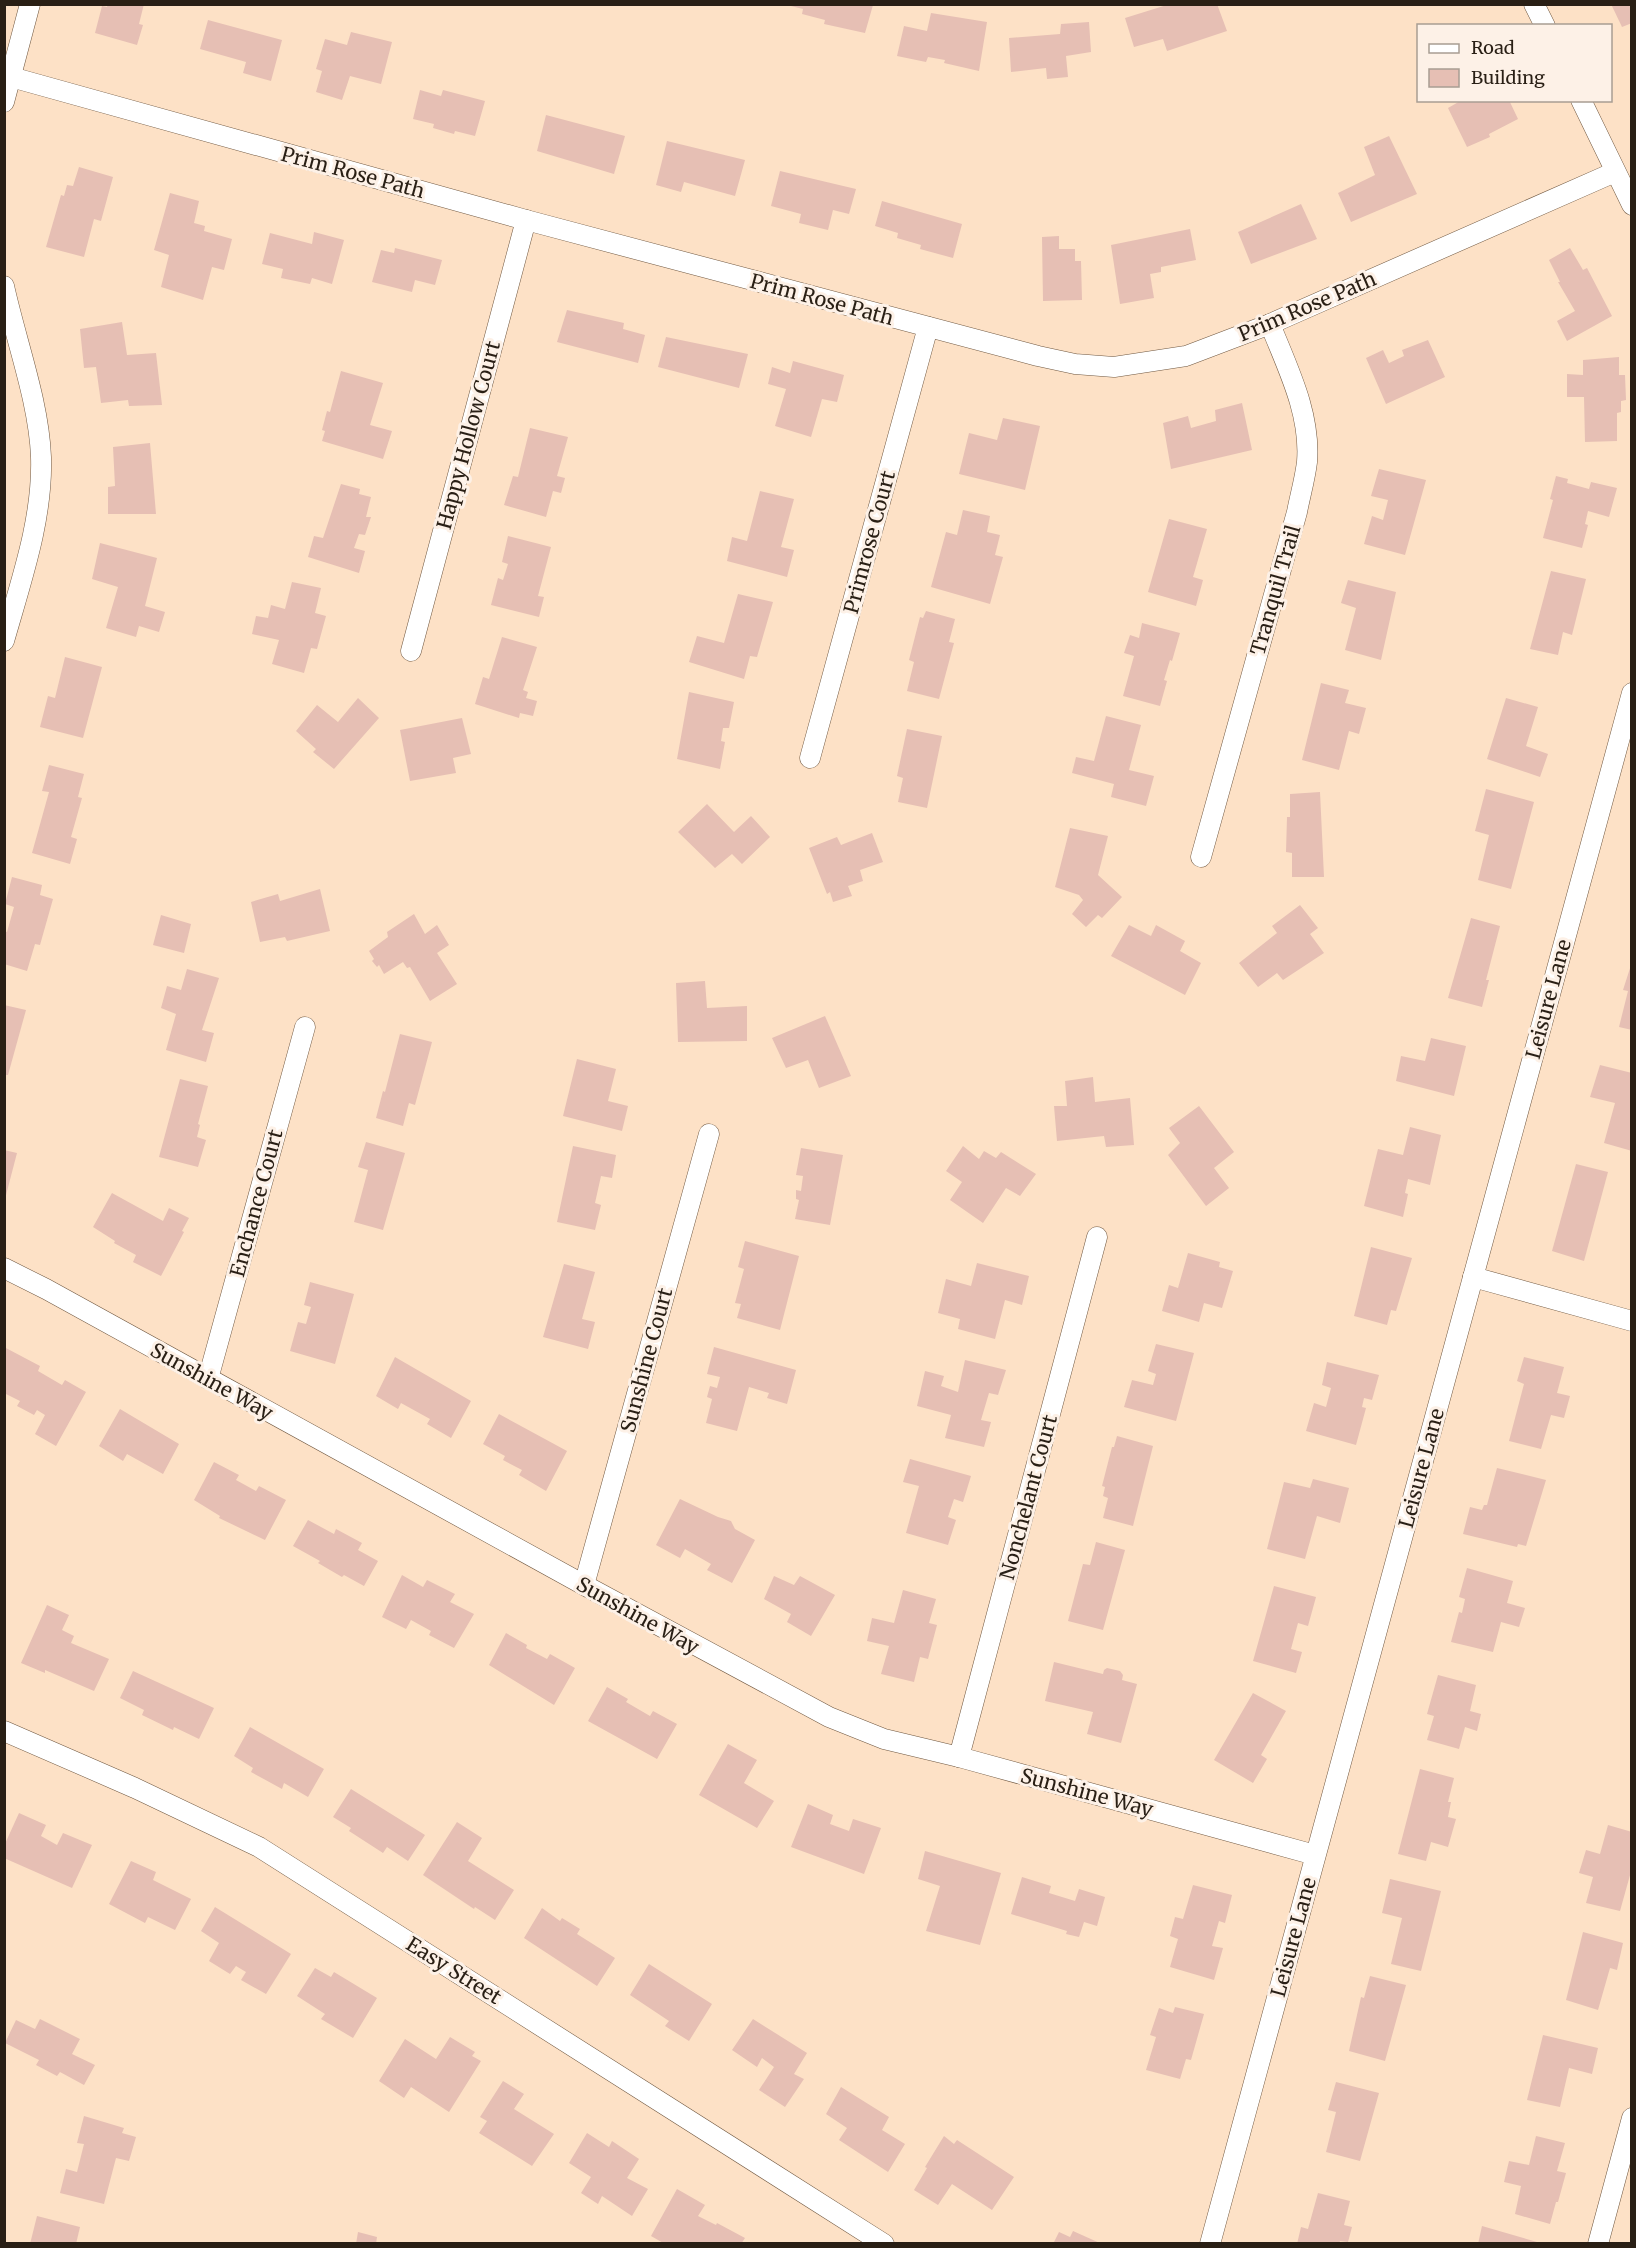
<svg xmlns="http://www.w3.org/2000/svg" width="1636" height="2248" font-family="Merriweather,serif">
<style>
.building{fill:#e6bfb4}
.lines{fill:none;stroke-linecap:round;stroke-linejoin:round}
.minor-casing{stroke:#705841;stroke-width:21}
.minor{stroke:#fff;stroke-width:20}
.labels{text-anchor:middle;dominant-baseline:central;stroke-width:6;stroke-linejoin:round;paint-order:stroke}
.street-label{font-size:20px;fill:#291f15;stroke:#fdf1e7}
</style>
<rect width="100%" height="100%" fill="#fde1c6"/>
<g class="building">
<polygon points="108,4 144,4 139,24 143,25 137,45 95,33 102,6 107,7"/>
<polygon points="1170,4 1217,4 1227,31 1167,51 1163,39 1134,47 1125,18"/>
<polygon points="1611,4 1632,4 1632,23 1622,27"/>
<polygon points="787,5 873,5 865,33 824,24 825,20 802,14 803,9"/>
<polygon points="931,13 987,22 979,71 944,63 945,60 928,57 926,62 897,56 904,26 927,31"/>
<polygon points="208,20 282,40 271,81 243,73 246,62 200,49"/>
<polygon points="1089,22 1091,52 1066,56 1068,77 1047,79 1046,68 1011,72 1009,38 1060,34 1061,24"/>
<polygon points="351,32 392,42 381,84 350,76 342,100 316,92 322,71 316,69 325,39 347,45"/>
<polygon points="420,90 441,96 443,90 485,101 475,136 455,131 454,134 433,128 434,124 413,119"/>
<polygon points="1462,100 1509,100 1518,119 1489,134 1490,137 1467,147 1448,108"/>
<polygon points="546,115 625,136 614,174 537,151"/>
<polygon points="1389,136 1417,194 1351,222 1338,193 1375,175 1364,147"/>
<polygon points="667,141 745,160 735,196 684,182 681,192 656,185"/>
<polygon points="79,167 113,177 101,221 94,219 84,257 46,247 61,195 64,196 67,185 73,186"/>
<polygon points="780,171 856,189 849,214 833,210 828,230 799,223 801,214 771,206"/>
<polygon points="170,193 199,201 194,223 205,226 204,231 232,239 224,270 212,267 203,300 161,287 169,255 154,250"/>
<polygon points="882,201 962,224 953,258 920,249 921,245 897,238 898,233 875,226"/>
<polygon points="1301,204 1317,239 1251,264 1238,232"/>
<polygon points="1190,229 1196,260 1161,267 1161,272 1150,274 1154,298 1120,304 1111,245"/>
<polygon points="314,232 344,240 332,284 312,278 310,284 281,278 283,269 262,264 270,233 312,244"/>
<polygon points="1059,236 1059,249 1075,249 1075,261 1081,261 1082,300 1043,301 1042,237"/>
<polygon points="395,248 442,260 435,285 415,280 412,292 372,282 381,250 394,253"/>
<polygon points="1570,248 1583,270 1587,268 1612,316 1567,341 1557,321 1575,311 1558,282 1560,282 1549,260"/>
<polygon points="567,310 624,323 623,329 645,335 638,363 557,342"/>
<polygon points="122,322 127,355 156,353 162,405 129,406 128,400 101,403 96,367 84,368 80,329"/>
<polygon points="666,337 748,354 739,388 658,367"/>
<polygon points="1428,340 1445,377 1386,404 1366,358 1383,350 1389,363 1404,356 1402,350"/>
<polygon points="1619,357 1619,375 1625,375 1626,400 1621,401 1621,412 1617,413 1617,441 1585,442 1584,397 1567,397 1567,374 1583,375 1583,360"/>
<polygon points="793,361 844,375 837,402 822,399 811,437 775,426 786,389 768,384 772,367 790,373"/>
<polygon points="341,371 383,383 370,425 392,431 383,459 322,441 325,431 322,430 327,411 330,412"/>
<polygon points="1242,403 1252,450 1171,469 1163,423 1188,416 1191,428 1216,421 1215,410"/>
<polygon points="1003,418 1040,426 1025,490 959,474 969,433 997,440"/>
<polygon points="530,428 568,437 557,476 565,478 561,493 553,491 546,517 504,505 513,476 518,477"/>
<polygon points="150,443 156,514 108,514 108,487 115,486 113,447"/>
<polygon points="1379,469 1426,480 1405,555 1364,544 1372,516 1383,520 1388,500 1371,496"/>
<polygon points="1556,476 1568,479 1567,483 1589,489 1591,482 1617,488 1609,517 1588,511 1585,524 1588,525 1582,548 1543,538 1553,500 1550,499"/>
<polygon points="341,484 360,489 359,494 371,497 366,517 371,517 365,535 359,534 354,548 365,551 359,573 308,557 314,536 323,538"/>
<polygon points="760,491 794,499 781,547 794,550 787,577 727,561 732,537 747,541"/>
<polygon points="963,510 990,516 987,532 1000,535 995,555 1003,557 990,604 931,587 946,532 957,535"/>
<polygon points="1169,519 1207,529 1193,577 1203,580 1196,606 1148,592"/>
<polygon points="508,536 551,547 538,596 544,597 539,617 491,605 498,578 503,580 508,564 502,562"/>
<polygon points="100,543 157,558 145,606 165,612 159,632 139,626 136,637 106,628 118,587 92,579"/>
<polygon points="1551,571 1586,579 1572,635 1563,632 1558,655 1530,649"/>
<polygon points="1348,580 1396,592 1381,660 1345,650 1356,608 1341,603"/>
<polygon points="292,582 321,588 315,613 326,616 317,649 311,648 304,673 272,664 279,640 252,634 256,616 268,618 271,605 285,609"/>
<polygon points="738,594 773,602 757,657 750,656 744,679 689,662 697,636 724,643"/>
<polygon points="926,611 955,619 949,642 954,643 939,699 907,691 914,662 909,660 920,617 923,618"/>
<polygon points="1142,623 1180,633 1172,661 1170,660 1164,680 1167,681 1160,706 1123,696 1134,656 1124,653 1130,635 1139,638"/>
<polygon points="502,637 537,647 523,690 528,692 526,698 537,701 533,716 520,713 519,718 475,704 483,677 489,679"/>
<polygon points="65,657 102,667 83,738 40,727 48,696 55,698"/>
<polygon points="1321,683 1349,690 1345,703 1366,708 1359,734 1349,731 1339,770 1302,760"/>
<polygon points="689,692 734,702 729,728 723,728 721,741 725,742 720,769 677,759"/>
<polygon points="358,698 379,718 334,769 313,752 316,749 296,731 317,705 338,722"/>
<polygon points="1506,698 1538,707 1526,746 1548,754 1540,777 1487,759"/>
<polygon points="1106,716 1141,725 1129,770 1154,776 1146,806 1111,797 1114,784 1072,773 1076,757 1094,761"/>
<polygon points="462,718 471,754 453,758 456,773 410,781 400,730"/>
<polygon points="907,729 942,736 927,808 898,802 903,778 897,776"/>
<polygon points="49,765 84,774 78,797 82,798 71,837 77,839 70,864 32,853 49,792 42,791"/>
<polygon points="1486,789 1534,802 1511,889 1478,880 1489,835 1475,831"/>
<polygon points="1320,792 1324,877 1292,877 1292,853 1286,852 1287,817 1290,817 1290,794"/>
<polygon points="707,804 734,832 751,816 770,837 742,864 732,854 715,868 678,832"/>
<polygon points="1070,828 1108,836 1098,875 1122,897 1102,918 1098,915 1086,927 1072,914 1083,900 1079,895 1055,887"/>
<polygon points="872,833 883,862 860,870 863,881 848,886 852,896 833,902 830,892 827,894 809,848 837,837 841,845"/>
<polygon points="12,877 42,885 40,895 53,899 40,945 35,944 27,971 4,964 4,931 7,932 14,907 5,904"/>
<polygon points="320,889 330,931 287,941 285,937 260,942 251,902 278,894 280,901"/>
<polygon points="1300,905 1318,928 1310,934 1324,953 1283,980 1277,973 1258,987 1239,963 1277,933 1272,926"/>
<polygon points="414,914 425,934 437,925 449,945 437,953 457,984 430,1001 410,967 407,968 403,962 384,974 379,965 377,967 372,961 374,959 369,951 388,937 387,932"/>
<polygon points="161,915 191,924 184,953 153,945"/>
<polygon points="1471,918 1500,926 1486,980 1489,980 1482,1007 1448,998"/>
<polygon points="1129,925 1151,936 1156,925 1185,941 1180,951 1201,963 1185,995 1111,956"/>
<polygon points="1632,962 1632,1030 1619,1027 1628,991 1623,990"/>
<polygon points="187,969 219,978 202,1030 214,1033 206,1062 166,1050 176,1014 161,1008 167,986 181,990"/>
<polygon points="705,981 707,1008 747,1006 747,1041 678,1042 676,983"/>
<polygon points="4,1005 26,1010 8,1075 4,1075"/>
<polygon points="825,1016 851,1076 819,1088 808,1060 786,1068 772,1038"/>
<polygon points="400,1034 432,1042 415,1105 409,1103 403,1126 376,1118 383,1091 385,1092"/>
<polygon points="1431,1038 1466,1046 1454,1096 1396,1081 1401,1056 1425,1061"/>
<polygon points="577,1059 616,1069 608,1101 628,1106 622,1131 563,1116"/>
<polygon points="1600,1065 1632,1073 1632,1151 1604,1143 1615,1103 1590,1097"/>
<polygon points="1093,1077 1095,1102 1130,1098 1134,1145 1106,1147 1104,1136 1057,1141 1054,1106 1067,1106 1065,1081"/>
<polygon points="180,1079 208,1086 198,1124 200,1125 197,1137 206,1140 198,1167 159,1157"/>
<polygon points="1199,1106 1234,1152 1214,1168 1229,1188 1206,1206 1168,1155 1180,1143 1169,1128"/>
<polygon points="1410,1127 1441,1135 1430,1185 1408,1179 1405,1193 1408,1194 1403,1217 1364,1206 1378,1149 1403,1155"/>
<polygon points="366,1142 405,1153 383,1230 354,1222 368,1170 358,1167"/>
<polygon points="573,1146 616,1155 612,1178 601,1176 595,1203 601,1205 595,1230 557,1222"/>
<polygon points="963,1146 979,1159 984,1151 996,1158 1001,1152 1036,1174 1020,1196 1006,1188 983,1223 950,1200 962,1182 946,1171"/>
<polygon points="801,1148 843,1155 830,1225 795,1219 799,1200 796,1199 796,1190 801,1191 803,1176 796,1175"/>
<polygon points="4,1150 17,1153 5,1199 4,1198"/>
<polygon points="1576,1164 1608,1172 1584,1261 1552,1251"/>
<polygon points="112,1193 163,1221 169,1208 189,1218 182,1231 184,1232 161,1276 133,1262 136,1255 114,1243 115,1241 93,1227"/>
<polygon points="745,1241 799,1256 780,1330 737,1318 741,1304 735,1303 744,1269 738,1267"/>
<polygon points="1371,1247 1412,1258 1396,1311 1391,1310 1387,1325 1354,1316"/>
<polygon points="1188,1253 1220,1262 1219,1267 1233,1271 1222,1308 1204,1303 1199,1322 1162,1311 1169,1285 1178,1288"/>
<polygon points="977,1263 1029,1276 1022,1305 1005,1300 995,1339 958,1329 960,1319 938,1313 946,1279 971,1286"/>
<polygon points="564,1264 595,1272 582,1319 595,1322 588,1349 543,1337"/>
<polygon points="310,1282 354,1294 335,1364 290,1351 298,1322 306,1324 311,1307 304,1305"/>
<polygon points="1156,1344 1194,1353 1176,1421 1124,1407 1132,1380 1153,1385 1156,1374 1148,1371"/>
<polygon points="4,1347 40,1366 38,1371 62,1385 65,1380 86,1392 56,1446 35,1434 45,1415 37,1410 34,1415 17,1406 20,1401 4,1393"/>
<polygon points="714,1347 796,1370 787,1404 767,1398 769,1393 749,1387 737,1431 706,1423 712,1399 707,1397 710,1386 717,1388 720,1377 707,1374"/>
<polygon points="395,1357 471,1401 451,1438 427,1424 430,1419 401,1403 398,1409 376,1396"/>
<polygon points="1524,1357 1564,1367 1557,1393 1570,1396 1564,1418 1551,1415 1541,1449 1509,1441 1524,1384 1517,1381"/>
<polygon points="965,1360 1006,1370 998,1395 989,1393 981,1420 991,1422 984,1447 945,1438 951,1415 917,1406 925,1371 944,1376 941,1386 958,1392"/>
<polygon points="1327,1362 1379,1375 1372,1400 1364,1398 1362,1407 1366,1408 1356,1445 1306,1431 1314,1403 1326,1407 1331,1388 1322,1385"/>
<polygon points="120,1409 179,1444 163,1474 127,1454 123,1461 99,1446"/>
<polygon points="499,1414 567,1451 546,1491 519,1475 522,1470 503,1460 505,1456 483,1444"/>
<polygon points="1117,1436 1153,1446 1133,1526 1103,1518 1108,1498 1103,1496 1105,1487 1102,1486 1112,1447 1114,1447"/>
<polygon points="910,1459 971,1476 963,1502 954,1499 948,1517 956,1520 948,1545 906,1533 919,1486 903,1482"/>
<polygon points="214,1462 239,1475 236,1480 256,1491 259,1486 286,1500 265,1540 219,1518 220,1516 194,1500"/>
<polygon points="1497,1468 1546,1480 1526,1546 1518,1544 1517,1547 1463,1534 1470,1507 1482,1510 1484,1505 1487,1505"/>
<polygon points="1313,1479 1349,1488 1340,1523 1317,1516 1305,1559 1267,1549 1284,1482 1310,1488"/>
<polygon points="680,1499 718,1517 731,1521 735,1529 755,1540 732,1583 707,1570 711,1564 685,1549 680,1558 656,1545"/>
<polygon points="308,1520 334,1534 336,1529 362,1543 358,1550 378,1561 364,1586 344,1575 342,1577 318,1563 320,1561 293,1546"/>
<polygon points="1096,1542 1125,1550 1103,1630 1068,1621 1083,1564 1090,1565"/>
<polygon points="1467,1568 1513,1581 1507,1603 1525,1608 1519,1627 1501,1622 1493,1652 1451,1642 1459,1612 1462,1613 1465,1599 1459,1597"/>
<polygon points="402,1575 423,1587 427,1580 455,1594 450,1602 474,1614 454,1648 429,1635 431,1631 411,1620 406,1629 382,1617"/>
<polygon points="774,1576 794,1585 800,1576 835,1595 811,1636 787,1622 791,1614 764,1599"/>
<polygon points="1274,1586 1316,1597 1308,1626 1298,1623 1291,1649 1302,1652 1296,1673 1253,1661"/>
<polygon points="903,1590 936,1599 929,1623 937,1625 928,1659 920,1657 914,1682 881,1674 889,1646 867,1641 872,1618 894,1623"/>
<polygon points="47,1605 69,1615 62,1630 74,1636 71,1643 109,1659 94,1691 45,1670 45,1673 21,1663"/>
<polygon points="506,1633 527,1645 526,1648 547,1659 550,1654 575,1668 554,1705 489,1665"/>
<polygon points="1054,1662 1103,1674 1104,1670 1107,1668 1120,1671 1123,1675 1122,1680 1137,1684 1121,1743 1087,1734 1093,1712 1045,1701"/>
<polygon points="133,1671 214,1708 199,1739 174,1727 173,1730 142,1715 144,1710 120,1698"/>
<polygon points="1438,1675 1476,1685 1470,1711 1481,1714 1477,1731 1465,1727 1459,1749 1427,1740 1434,1716 1427,1714"/>
<polygon points="607,1687 628,1699 626,1702 650,1716 653,1711 677,1724 657,1759 588,1721"/>
<polygon points="1253,1693 1286,1711 1261,1755 1267,1759 1253,1783 1214,1760"/>
<polygon points="250,1727 324,1769 308,1797 284,1783 282,1789 251,1772 253,1768 234,1756"/>
<polygon points="728,1744 757,1760 744,1783 774,1801 757,1828 699,1795"/>
<polygon points="1420,1769 1454,1778 1448,1802 1451,1802 1448,1817 1456,1819 1448,1847 1431,1842 1426,1861 1398,1854"/>
<polygon points="351,1789 425,1835 408,1861 387,1847 383,1853 349,1831 351,1828 333,1817"/>
<polygon points="808,1804 833,1815 830,1824 849,1831 853,1819 881,1828 864,1874 791,1847"/>
<polygon points="19,1813 46,1825 41,1836 57,1845 63,1833 92,1845 72,1888 4,1858 4,1846"/>
<polygon points="457,1822 482,1838 468,1861 514,1890 495,1920 475,1907 474,1909 423,1875"/>
<polygon points="1608,1825 1632,1832 1632,1868 1620,1911 1586,1903 1593,1877 1579,1873 1586,1850 1600,1854"/>
<polygon points="925,1851 1001,1873 980,1945 926,1931 940,1886 918,1879"/>
<polygon points="131,1861 156,1872 153,1880 191,1899 175,1930 148,1917 145,1923 109,1904"/>
<polygon points="1022,1877 1051,1886 1049,1893 1075,1901 1079,1889 1105,1897 1097,1926 1084,1922 1079,1937 1066,1934 1067,1931 1011,1914"/>
<polygon points="1390,1879 1441,1891 1421,1971 1391,1964 1402,1918 1382,1913"/>
<polygon points="1193,1885 1232,1895 1225,1923 1219,1921 1212,1946 1223,1948 1214,1980 1170,1967 1178,1939 1170,1936 1175,1917 1183,1919"/>
<polygon points="215,1907 291,1954 266,1994 241,1980 246,1972 236,1966 230,1974 209,1961 219,1943 201,1931"/>
<polygon points="542,1908 560,1921 562,1918 580,1929 577,1934 615,1958 597,1986 524,1938"/>
<polygon points="1583,1932 1623,1943 1617,1970 1610,1968 1598,2010 1566,2000"/>
<polygon points="649,1964 712,2004 689,2041 665,2026 669,2021 630,1995"/>
<polygon points="315,1968 331,1977 334,1972 377,1998 353,2038 321,2019 325,2014 297,1996"/>
<polygon points="1370,1976 1406,1985 1385,2061 1349,2051 1361,1997 1364,1998"/>
<polygon points="1175,2007 1204,2014 1191,2060 1186,2059 1180,2079 1146,2070 1156,2037 1150,2035 1159,2008 1173,2013"/>
<polygon points="40,2019 80,2039 72,2054 95,2065 84,2085 60,2072 57,2076 36,2065 39,2060 5,2043 16,2020 35,2029"/>
<polygon points="753,2019 807,2053 794,2074 804,2079 785,2107 759,2090 774,2067 762,2058 757,2067 732,2050"/>
<polygon points="1543,2035 1598,2048 1592,2074 1569,2068 1560,2107 1527,2100"/>
<polygon points="450,2037 475,2052 472,2056 481,2061 449,2112 411,2087 404,2098 379,2081 405,2039 436,2059"/>
<polygon points="503,2081 524,2094 514,2109 554,2134 532,2166 479,2133 487,2121 480,2117"/>
<polygon points="1336,2082 1379,2093 1360,2161 1326,2152 1336,2112 1328,2110"/>
<polygon points="841,2087 889,2117 882,2130 905,2144 888,2172 839,2140 847,2128 826,2114"/>
<polygon points="84,2116 124,2128 122,2133 136,2137 129,2161 116,2158 104,2204 60,2193 66,2169 77,2172 84,2144 77,2143"/>
<polygon points="587,2133 609,2147 612,2141 639,2159 627,2178 648,2189 632,2216 602,2196 598,2204 581,2193 591,2177 569,2163"/>
<polygon points="944,2136 954,2144 957,2140 1014,2177 992,2210 952,2184 938,2205 914,2190 927,2168 925,2167"/>
<polygon points="1536,2136 1565,2143 1557,2171 1566,2173 1558,2202 1556,2202 1550,2224 1515,2214 1521,2186 1504,2182 1509,2161 1529,2165"/>
<polygon points="677,2189 705,2205 698,2216 716,2225 717,2223 745,2238 741,2244 665,2244 651,2236"/>
<polygon points="1318,2193 1350,2201 1344,2225 1352,2227 1348,2242 1340,2241 1339,2244 1297,2244 1301,2227 1308,2229"/>
<polygon points="37,2216 80,2227 76,2244 30,2244"/>
<polygon points="1482,2226 1537,2242 1537,2244 1478,2244"/>
<polygon points="1073,2231 1102,2244 1053,2244 1059,2232 1070,2237"/>
<polygon points="358,2232 377,2237 376,2244 356,2244"/>
</g>
<g class="lines">
<defs>
<g id="minor">
<polyline points="1534,4 1545,26"/>
<polyline points="11,77 526,220 1038,356 1075,364 1114,367 1186,356 1270,324 1615,172"/>
<polyline points="1581,100 1632,205"/>
<polyline points="4,102 30,4"/>
<path d="M4,286C16,341 39,402 41,457C43,519 21,581 4,641"/>
<polyline points="411,651 526,220"/>
<polyline points="810,758 928,327"/>
<path d="M1201,857L1297,512C1300,496 1305,479 1307,462C1311,413 1287,367 1270,324"/>
<polyline points="4,1268 46,1289 584,1585 829,1717 884,1739 959,1757 1315,1855"/>
<polyline points="1473,1277 1632,1321"/>
<polyline points="208,1379 305,1027"/>
<polyline points="584,1585 709,1134"/>
<polyline points="4,1731 135,1788 259,1847 884,2244"/>
<polyline points="959,1757 1097,1237"/>
<polyline points="1210,2244 1632,693"/>
<polyline points="1598,2244 1632,2118"/>
</g>
</defs>
<use href="#minor" class="minor-casing"/>
<use href="#minor" class="minor"/>
</g>
<g class="labels">
<g class="street-label">
<text transform="translate(353 172) rotate(15)">Prim Rose Path</text>
<text transform="translate(822 299) rotate(15)">Prim Rose Path</text>
<text transform="translate(1307 306) rotate(-23)">Prim Rose Path</text>
<text transform="translate(468 435) rotate(-75)">Happy Hollow Court</text>
<text transform="translate(869 542) rotate(-75)">Primrose Court</text>
<text transform="translate(1275 590) rotate(-74)">Tranquil Trail</text>
<text transform="translate(1548 999) rotate(-75)">Leisure Lane</text>
<text transform="translate(256 1203) rotate(-75)">Enchance Court</text>
<text transform="translate(646 1360) rotate(-75)">Sunshine Court</text>
<text transform="translate(212 1381) rotate(29)">Sunshine Way</text>
<text transform="translate(1421 1468) rotate(-75)">Leisure Lane</text>
<text transform="translate(1028 1497) rotate(-75)">Nonchelant Court</text>
<text transform="translate(638 1615) rotate(29)">Sunshine Way</text>
<text transform="translate(1087 1792) rotate(15)">Sunshine Way</text>
<text transform="translate(1293 1937) rotate(-75)">Leisure Lane</text>
<text transform="translate(454 1970) rotate(32)">Easy Street</text>
</g>
</g>
<rect width="1636" height="2248" fill="none" stroke="#291f15" stroke-width="12"/>
<rect x="1417" y="24" width="195" height="78" fill="#fdf1e7" stroke="#a89d93" stroke-width="1.5"/>
<rect x="1429" y="44" width="30" height="9" fill="#ffffff" stroke="#a89d93" stroke-width="1.5"/>
<text x="1471" y="54" font-size="18" fill="#291f15">Road</text>
<rect x="1429" y="69" width="30" height="18" fill="#e6bfb4" stroke="#a89d93" stroke-width="1.5"/>
<text x="1471" y="84" font-size="18" fill="#291f15">Building</text>
</svg>
